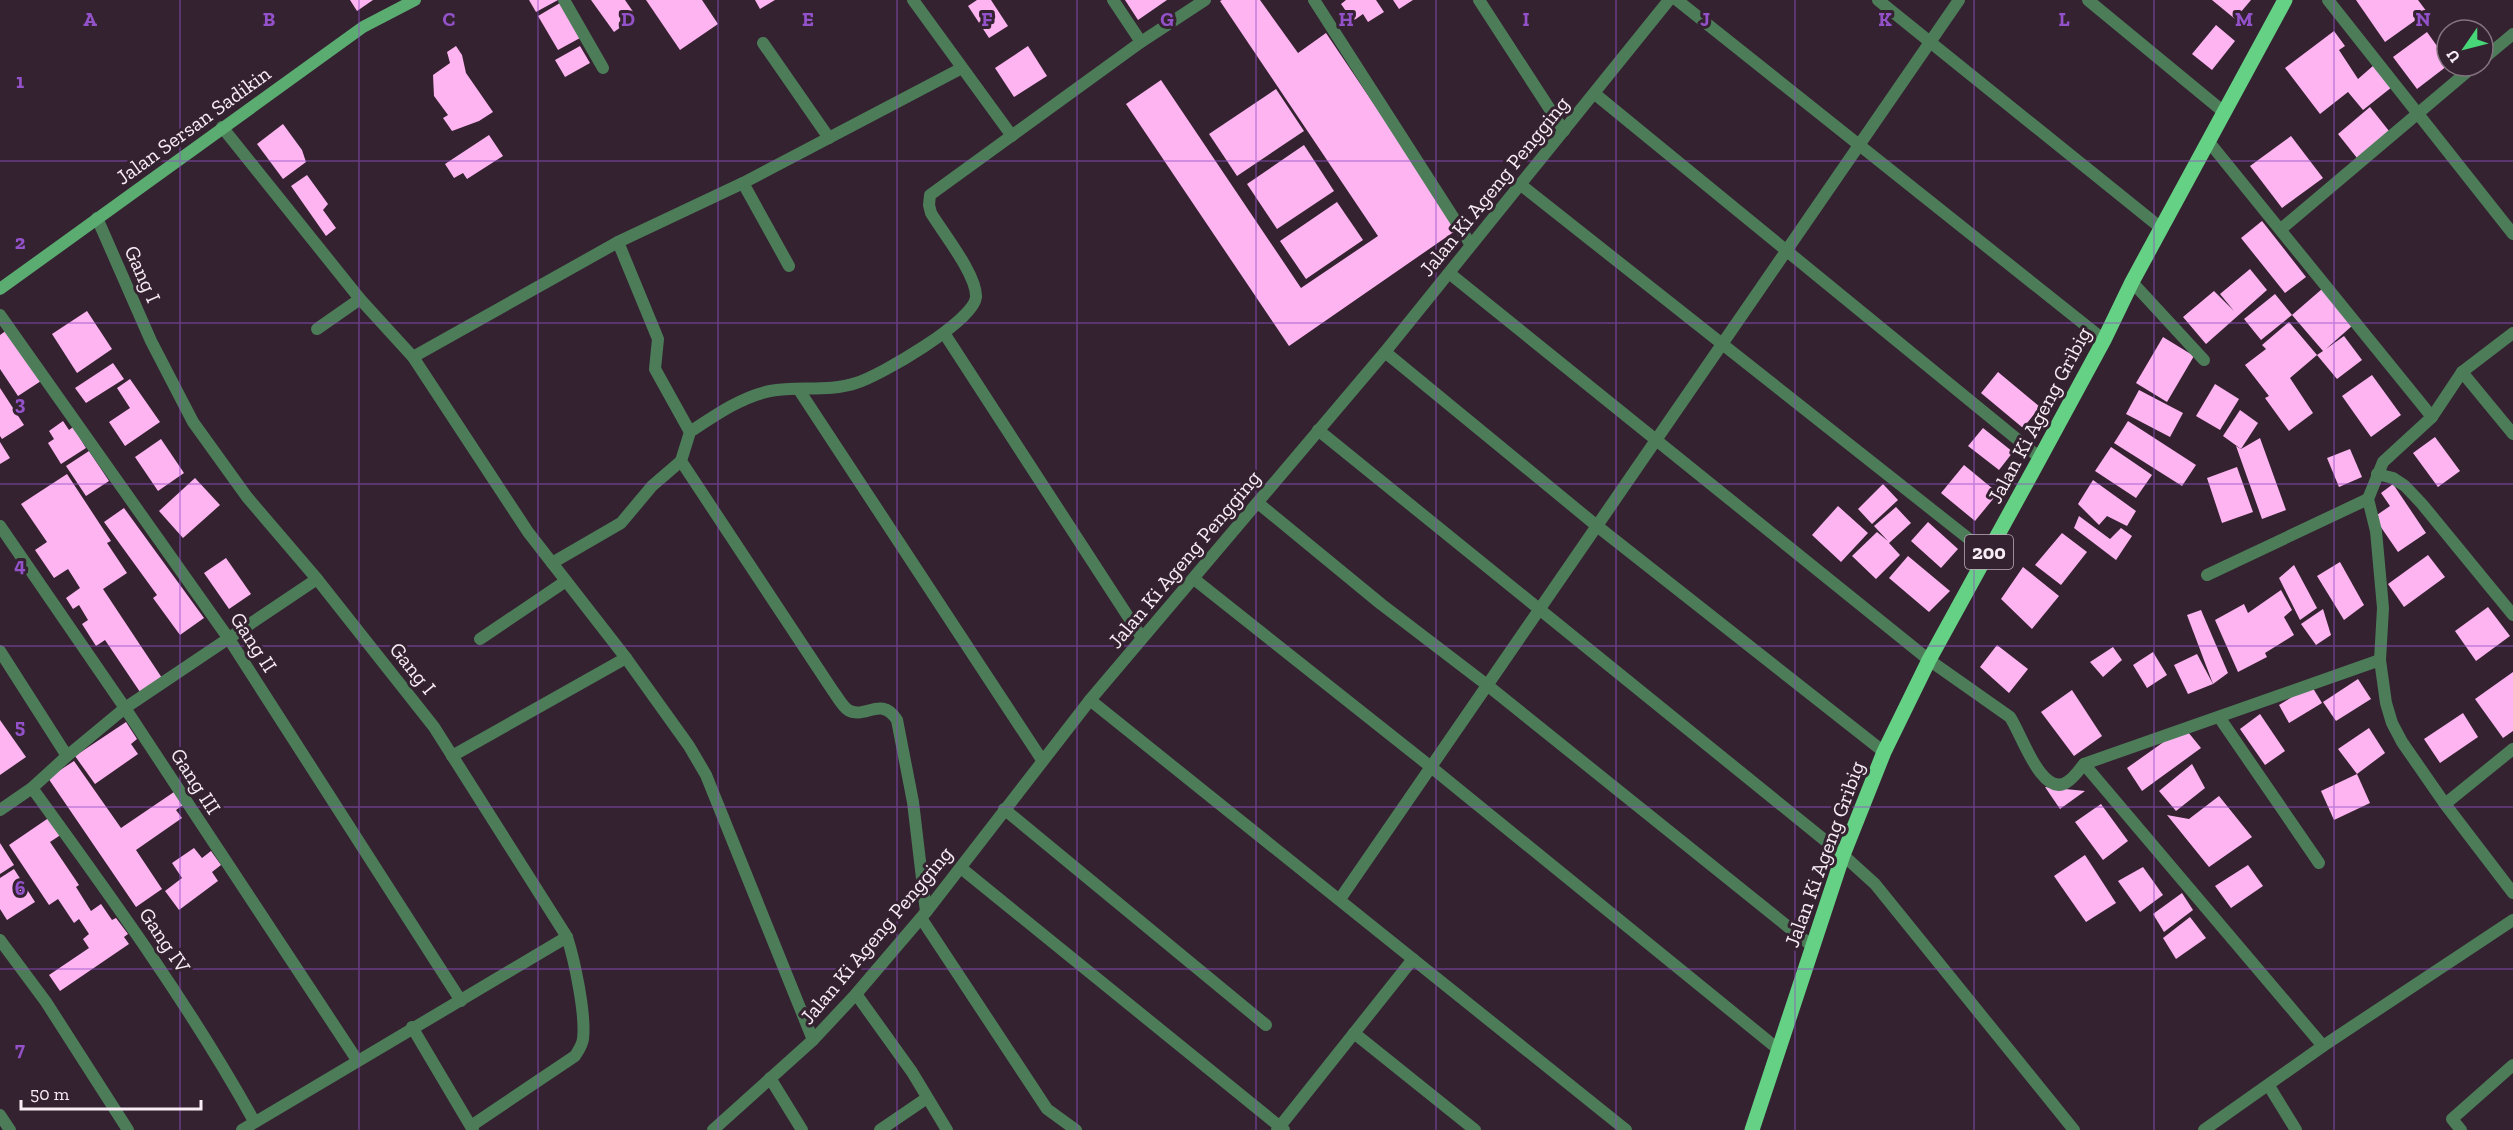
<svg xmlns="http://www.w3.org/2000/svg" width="2513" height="1130" font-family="'Zilla Slab',serif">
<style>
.building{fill:#feb4f1}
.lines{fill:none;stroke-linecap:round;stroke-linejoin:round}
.street{stroke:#4c7d58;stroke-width:12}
.secondary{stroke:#5aac71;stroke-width:12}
.primary{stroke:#64d184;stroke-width:15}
.grid{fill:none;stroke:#9452ca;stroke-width:1.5;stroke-opacity:0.55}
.labels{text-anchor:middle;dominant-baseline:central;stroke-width:6;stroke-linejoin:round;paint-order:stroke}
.shield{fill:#342231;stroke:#bdafba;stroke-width:1.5}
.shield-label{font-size:20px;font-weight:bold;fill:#f8ecf5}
.street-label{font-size:21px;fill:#f8ecf5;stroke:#342231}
.grid-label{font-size:20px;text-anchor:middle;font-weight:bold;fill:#9452ca;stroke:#342231;stroke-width:6;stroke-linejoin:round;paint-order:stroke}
</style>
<rect width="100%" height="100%" fill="#342231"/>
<g class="building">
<polygon points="350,0 373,0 357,11"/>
<polygon points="529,0 558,0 536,12"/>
<polygon points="591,0 625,0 636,16 614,32"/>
<polygon points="646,0 702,0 718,24 680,50"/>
<polygon points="755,0 775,0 760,9"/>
<polygon points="977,0 991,0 1008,26 989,38 968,6"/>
<polygon points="1125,0 1167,0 1138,20"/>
<polygon points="1222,0 1260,0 1298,53 1326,33 1458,229 1289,346 1126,104 1161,80 1301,288 1378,236 1220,1"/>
<polygon points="1346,0 1376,0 1384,12 1368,22 1363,14 1353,21 1341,4"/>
<polygon points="1393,0 1413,0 1399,9"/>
<polygon points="2212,0 2251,0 2235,19"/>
<polygon points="2356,0 2418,0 2427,12 2385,42"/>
<polygon points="560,3 580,38 558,50 538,16"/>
<polygon points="2216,25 2235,41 2212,70 2192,54"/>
<polygon points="2334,31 2345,46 2339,50 2358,79 2374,65 2392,87 2363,110 2348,92 2320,114 2285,68"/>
<polygon points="2427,32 2447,60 2447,66 2417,89 2393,57"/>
<polygon points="456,46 462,55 466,73 493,112 479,121 452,131 443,118 448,115 434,96 433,75 450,63 447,52"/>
<polygon points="580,46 590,63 565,77 555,60"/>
<polygon points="1028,46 1047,76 1014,97 995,68"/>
<polygon points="1276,89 1304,131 1237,176 1209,134"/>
<polygon points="2370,107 2389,131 2357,158 2338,134"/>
<polygon points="283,124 302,150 306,162 283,179 257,144"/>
<polygon points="489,135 503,156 467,179 463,173 454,178 445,164"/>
<polygon points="2291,136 2323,178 2282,208 2250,166"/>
<polygon points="1304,145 1334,191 1277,229 1247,184"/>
<polygon points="307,175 328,204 323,210 336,228 326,236 291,186"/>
<polygon points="1337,202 1363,240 1306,279 1280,241"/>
<polygon points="2262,221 2306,277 2285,293 2241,238"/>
<polygon points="2250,269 2267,290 2206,344 2183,317 2214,291 2234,311 2220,294"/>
<polygon points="2322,289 2353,325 2326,349 2344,336 2362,360 2337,379 2317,355 2290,378 2313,413 2289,431 2265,398 2269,396 2245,365 2266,349 2262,345 2289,322 2317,355 2323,351 2292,315"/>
<polygon points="2275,294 2292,315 2261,340 2244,319"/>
<polygon points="87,311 112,349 77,373 52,334"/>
<polygon points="7,330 41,381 18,396 0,369 0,335"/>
<polygon points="2163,337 2194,356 2167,402 2136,383"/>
<polygon points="113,363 124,379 86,403 75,388"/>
<polygon points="1998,372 2040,407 2023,428 1981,393"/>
<polygon points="2372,375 2401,415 2371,437 2342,396"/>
<polygon points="130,379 160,422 125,446 109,422 130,408 117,388"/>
<polygon points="2215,384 2239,399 2220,430 2196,416"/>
<polygon points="0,388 24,425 2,439 0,436"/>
<polygon points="2139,390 2183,413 2170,437 2126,414"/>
<polygon points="2240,410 2258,423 2241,449 2223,436"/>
<polygon points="63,421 69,430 73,427 86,448 61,464 48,443 54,439 49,431"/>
<polygon points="2128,421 2196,465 2182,486 2114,443"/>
<polygon points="1983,428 2013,452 1999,470 1968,446"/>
<polygon points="2435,437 2460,471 2438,487 2413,453"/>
<polygon points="2260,438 2286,510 2262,519 2236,446 2241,449"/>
<polygon points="161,439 184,473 158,491 135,457"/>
<polygon points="0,442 10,458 0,464"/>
<polygon points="2111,447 2152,475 2136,498 2095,471"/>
<polygon points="2350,449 2362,477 2339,487 2327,458"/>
<polygon points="89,451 109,481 86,496 66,466"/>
<polygon points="1964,465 1998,493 1975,521 1941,493"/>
<polygon points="2237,467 2253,512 2222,523 2207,478"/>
<polygon points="67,474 111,541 107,543 127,573 103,589 162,678 140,692 105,640 96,646 82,624 88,620 79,605 73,609 66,598 80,588 68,569 54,578 35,550 47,542 21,504"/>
<polygon points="195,478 220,505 183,538 159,511"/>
<polygon points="2093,480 2136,511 2127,526 2107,516 2099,525 2078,504"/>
<polygon points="1883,484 1898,500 1872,524 1858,509"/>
<polygon points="2393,484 2426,533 2398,552 2374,517 2390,506 2381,493"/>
<polygon points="1838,506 1868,533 1841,562 1812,535"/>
<polygon points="1896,507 1911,523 1889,543 1900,555 1876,579 1852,556 1877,532 1888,541 1874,526"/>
<polygon points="124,508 204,618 180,635 153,598 157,595 104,522"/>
<polygon points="2079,516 2110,539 2121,528 2132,536 2116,560 2074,528"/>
<polygon points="1928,522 1958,549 1941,568 1911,541"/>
<polygon points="2062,533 2087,552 2061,585 2035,565"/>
<polygon points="2428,555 2445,577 2404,607 2388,584"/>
<polygon points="1908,556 1950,591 1929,612 1889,578"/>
<polygon points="226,558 251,594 229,609 204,573"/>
<polygon points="2340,562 2364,605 2344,620 2317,576"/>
<polygon points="2294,565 2317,608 2300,620 2279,578"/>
<polygon points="2023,567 2059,596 2032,629 2001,599"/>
<polygon points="2281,590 2292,610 2284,617 2294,635 2265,653 2267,657 2238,672 2215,620 2244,604 2248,613"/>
<polygon points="2488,607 2510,636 2476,661 2455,631"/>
<polygon points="2323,609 2331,635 2316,645 2301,624"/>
<polygon points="2201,610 2228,673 2213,684 2187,615"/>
<polygon points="1997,645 2028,669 2009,693 1980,667"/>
<polygon points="2113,647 2122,660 2103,677 2090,662"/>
<polygon points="2153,652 2167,675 2147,688 2133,665"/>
<polygon points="2197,654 2213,684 2188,694 2174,665"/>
<polygon points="2513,672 2513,731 2503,738 2475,699"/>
<polygon points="2358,679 2371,699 2336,721 2323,702"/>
<polygon points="2311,685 2322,703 2289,723 2279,705"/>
<polygon points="2072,690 2102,736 2074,756 2041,712"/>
<polygon points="2463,713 2478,737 2440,763 2424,739"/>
<polygon points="2260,714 2285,751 2265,765 2240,729"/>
<polygon points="0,720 26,757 0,775"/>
<polygon points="126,722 137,739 131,744 138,754 95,784 75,756"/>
<polygon points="2369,728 2385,753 2357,774 2338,749"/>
<polygon points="2188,732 2201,748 2142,791 2127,768 2165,741"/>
<polygon points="74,761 121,828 174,792 183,805 176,810 182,818 136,850 162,889 136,907 48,778"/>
<polygon points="2192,764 2205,788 2176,811 2159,791"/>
<polygon points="2357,774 2370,803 2334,820 2321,791"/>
<polygon points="2045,787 2085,791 2060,809"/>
<polygon points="2219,796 2252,837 2209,867 2167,815 2189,819"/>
<polygon points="2101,804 2128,841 2103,860 2075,822"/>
<polygon points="50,817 62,834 50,842 79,885 76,887 91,911 101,904 112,920 116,918 128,934 124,937 129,944 60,991 49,975 89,948 83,939 89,934 79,919 74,923 58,899 49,905 9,845"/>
<polygon points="0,843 14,865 0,874"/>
<polygon points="194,848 202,858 211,851 221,865 212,872 218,881 179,910 165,891 182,878 172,863"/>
<polygon points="2085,855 2116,903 2086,922 2054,876"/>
<polygon points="2248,865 2263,886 2231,908 2215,886"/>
<polygon points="2143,867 2163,895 2140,912 2118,881"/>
<polygon points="14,869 35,902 7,920 0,909 0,878"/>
<polygon points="2182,893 2193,910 2164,932 2153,914"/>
<polygon points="2190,917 2206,938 2176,959 2163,938"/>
</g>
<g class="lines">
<g class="street">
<polyline points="564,0 603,68"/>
<polyline points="913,0 1012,136"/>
<polyline points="1113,0 1141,42"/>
<polyline points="1314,0 1471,245"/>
<polyline points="1479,0 1564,131"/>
<polyline points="1677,0 2104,340"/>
<polyline points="1878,0 2161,228"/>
<polyline points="2088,0 2225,113"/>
<polyline points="2328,0 2513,234"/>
<polyline points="763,43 829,138"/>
<polyline points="2483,59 2513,34"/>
<polyline points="1595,94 2040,458"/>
<polyline points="222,127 360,299 413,357 528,532 626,658 689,746 706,775 813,1040"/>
<polyline points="2209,142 2432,417"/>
<polyline points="743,183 789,266"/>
<polyline points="1521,185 1988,554"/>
<path d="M97,218L151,341L193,422L247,497L317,579L434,727L567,937C575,962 586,1015 583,1039C582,1046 578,1051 575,1056L471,1126"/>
<polyline points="2281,229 2474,66"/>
<polyline points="618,242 658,339 655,369 690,432"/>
<path d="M1449,273L1929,660L2010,717C2021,733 2042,799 2067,782C2074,778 2079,770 2084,764L2380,660"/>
<polyline points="2132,282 2204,360"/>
<polyline points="0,315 229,639 461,1001"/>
<polyline points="317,329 360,299"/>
<polyline points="944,333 1142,638"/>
<polyline points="2513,333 2462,372 2432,417 2383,462 2368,499 2376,531 2383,608 2380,660 2386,703 2392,723 2402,742 2445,804 2513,893"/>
<polyline points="1385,352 1597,526 1884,752"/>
<polyline points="413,357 618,242 743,183 962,68"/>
<polyline points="2462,372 2513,434"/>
<polyline points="799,390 1042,760"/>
<polyline points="1318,430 1843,855 1875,884 2074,1130"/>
<polyline points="2377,474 2393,478 2405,486 2422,504 2513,615"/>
<polyline points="1258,503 1381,604 1487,685 1812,946"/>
<polyline points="0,526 125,708 357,1060"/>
<polyline points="552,563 621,523 652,486 681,461"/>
<polyline points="2207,575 2368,499"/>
<polyline points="1194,579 1431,767 1778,1049"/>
<polyline points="480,639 566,581"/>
<polyline points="0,651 67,756"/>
<polyline points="1090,700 1626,1130"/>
<polyline points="2219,717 2319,863"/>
<polyline points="452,756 626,658"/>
<polyline points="2084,764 2323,1046"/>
<path d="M32,788C111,897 189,1004 254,1121"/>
<polyline points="2445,804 2513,749"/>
<polyline points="1004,809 1266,1025"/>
<polyline points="0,810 32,788 67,756 125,708 317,579"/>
<polyline points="961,868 1284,1130"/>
<polyline points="1340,899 1959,0"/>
<path d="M926,912L913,802L897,720C881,695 865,720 848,710C842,706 837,696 833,691L681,461L690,432C714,416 741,397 770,391C798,386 829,392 856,383C880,376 974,321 976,297C977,275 943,233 931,213L929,205L930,195L1141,42L1205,0"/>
<polyline points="921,918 1047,1109 1076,1130"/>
<polyline points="0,940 46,1002 128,1130"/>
<polyline points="856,994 912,1072 947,1130"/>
<polyline points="412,1027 473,1130"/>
<polyline points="1354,1033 1475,1130"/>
<polyline points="770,1078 802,1130"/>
<polyline points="2269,1086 2296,1130"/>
<polyline points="0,1115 10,1130"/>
<polyline points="242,1130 567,937"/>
<polyline points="713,1130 813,1040 856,994 926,912 1090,700 1385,352 1669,0"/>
<polyline points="880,1130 927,1098"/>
<polyline points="1277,1130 1413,959"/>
<polyline points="2204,1130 2323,1046 2513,920"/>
<polyline points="2461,1130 2452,1119 2513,1065"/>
</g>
<polyline class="secondary" points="0,289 363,27 415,0"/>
<polyline class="primary" points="1752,1130 1843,855 1884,752 1929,660 2040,458 2104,340 2132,282 2285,0"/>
</g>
<path class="grid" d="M180,0V1130M359,0V1130M538,0V1130M718,0V1130M897,0V1130M1077,0V1130M1256,0V1130M1436,0V1130M1616,0V1130M1795,0V1130M1974,0V1130M2154,0V1130M2334,0V1130M0,161H2513M0,323H2513M0,484H2513M0,646H2513M0,807H2513M0,969H2513"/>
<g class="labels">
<rect class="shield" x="1965" y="535" width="48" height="34" rx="4.5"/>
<g class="shield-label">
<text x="1989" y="552">200</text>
</g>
<g class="street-label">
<text transform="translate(193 125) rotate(-36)">Jalan Sersan Sadikin</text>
<text transform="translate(1494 186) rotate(-51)">Jalan Ki Ageng Pengging</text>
<text transform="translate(143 274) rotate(66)">Gang I</text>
<text transform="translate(2039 415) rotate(-62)">Jalan Ki Ageng Gribig</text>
<text transform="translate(1184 559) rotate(-50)">Jalan Ki Ageng Pengging</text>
<text transform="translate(254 642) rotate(57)">Gang II</text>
<text transform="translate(413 668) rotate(51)">Gang I</text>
<text transform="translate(196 781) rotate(57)">Gang III</text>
<text transform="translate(1824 854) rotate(-70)">Jalan Ki Ageng Gribig</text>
<text transform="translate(876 935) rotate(-50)">Jalan Ki Ageng Pengging</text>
<text transform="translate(165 940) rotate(56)">Gang IV</text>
</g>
</g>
<g class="grid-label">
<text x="90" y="26">A</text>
<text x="269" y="26">B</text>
<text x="449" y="26">C</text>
<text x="628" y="26">D</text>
<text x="808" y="26">E</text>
<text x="987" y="26">F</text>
<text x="1167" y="26">G</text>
<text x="1346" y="26">H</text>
<text x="1526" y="26">I</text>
<text x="1705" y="26">J</text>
<text x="1885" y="26">K</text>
<text x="2064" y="26">L</text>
<text x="2244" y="26">M</text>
<text x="2423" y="26">N</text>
<text x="20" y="88">1</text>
<text x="20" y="249">2</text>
<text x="20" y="410">3</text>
<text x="20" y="572">4</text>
<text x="20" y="733">5</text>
<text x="20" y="895">6</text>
<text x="20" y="1056">7</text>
</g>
<g transform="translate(2465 48) rotate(235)"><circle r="28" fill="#342231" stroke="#82737f" stroke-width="1.5"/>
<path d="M0-4.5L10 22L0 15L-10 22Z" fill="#47d779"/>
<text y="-9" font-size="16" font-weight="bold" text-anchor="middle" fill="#f8ecf5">U</text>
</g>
<path d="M21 1100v9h180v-9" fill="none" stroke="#f8ecf5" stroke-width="3"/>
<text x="30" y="1100" font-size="18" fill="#f8ecf5" stroke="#342231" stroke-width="4.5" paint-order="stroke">50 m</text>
</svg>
